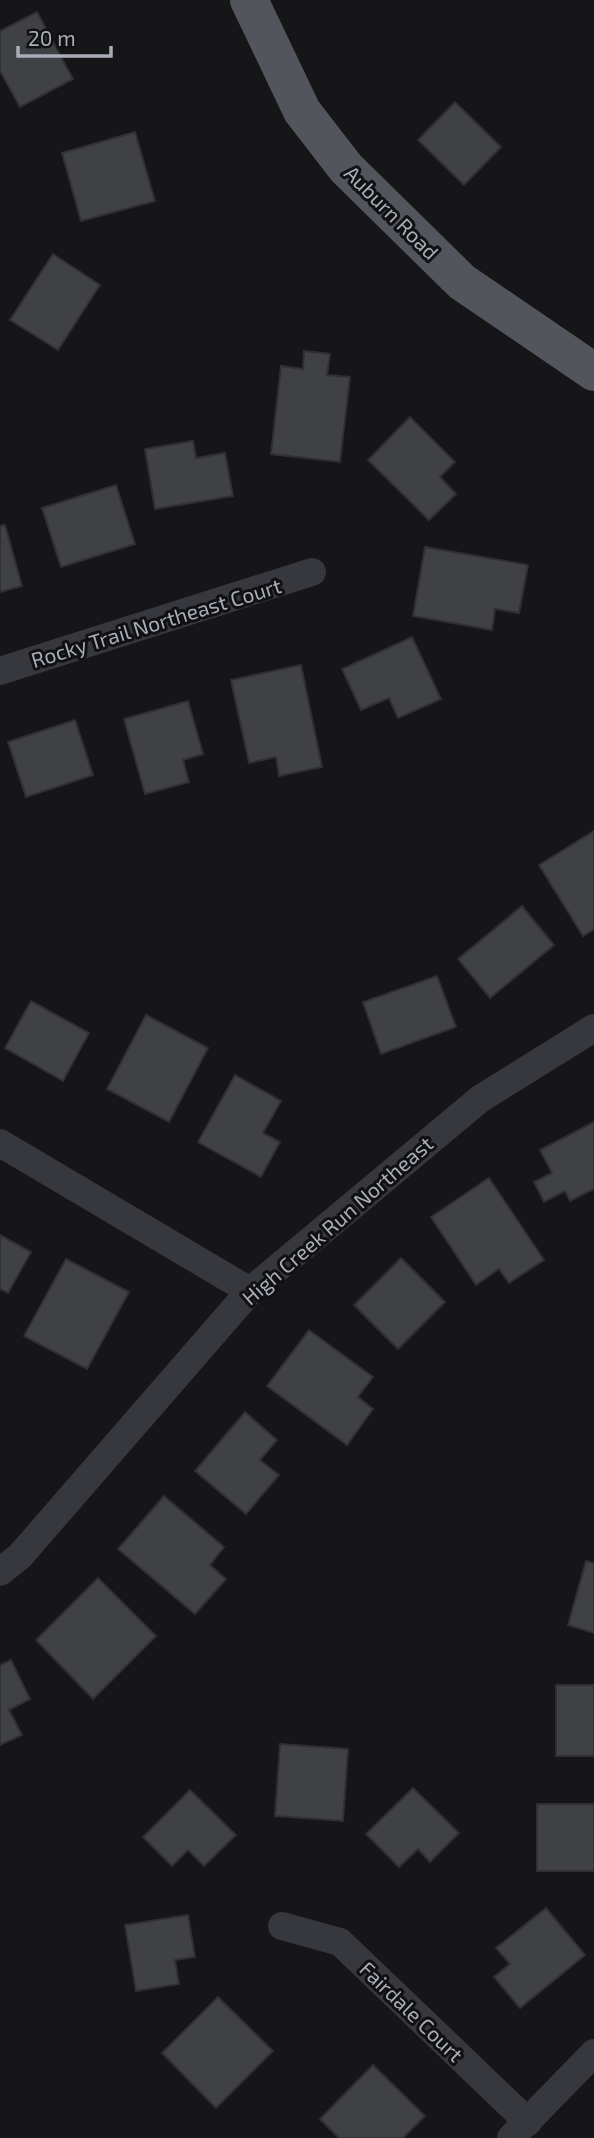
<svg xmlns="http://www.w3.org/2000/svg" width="594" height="2138" font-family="'Exo 2',sans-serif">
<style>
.building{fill:#404145;stroke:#303034;stroke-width:2}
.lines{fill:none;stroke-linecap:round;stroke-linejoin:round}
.minor{stroke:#37383d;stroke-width:28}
.primary{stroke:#53555c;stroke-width:38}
.labels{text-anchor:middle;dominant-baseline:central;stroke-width:6;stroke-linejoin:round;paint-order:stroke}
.street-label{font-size:21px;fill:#a8adb8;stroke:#111113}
</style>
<rect width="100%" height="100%" fill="#161618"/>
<g class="building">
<polygon points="37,12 73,79 20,107 0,71 0,31"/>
<polygon points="455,102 501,147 464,185 418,140"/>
<polygon points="135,132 155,201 81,221 62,153"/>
<polygon points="53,254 100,285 58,350 10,320"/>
<polygon points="304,351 330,354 327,375 350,377 340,462 271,454 281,366 303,369"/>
<polygon points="410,417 455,462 440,477 456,494 429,520 368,460"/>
<polygon points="193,441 196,458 225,453 233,496 155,509 145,449"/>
<polygon points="116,485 135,544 61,567 42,508"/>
<polygon points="5,525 22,586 0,592 0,526"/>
<polygon points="425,547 528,565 519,613 495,609 492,630 413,616"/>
<polygon points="412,637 441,699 398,718 389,698 361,710 342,669"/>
<polygon points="301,665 322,767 279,776 276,757 249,763 231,680"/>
<polygon points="188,701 203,754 183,760 189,782 145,794 124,719"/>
<polygon points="75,720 93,775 26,797 8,742"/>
<polygon points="594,831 594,929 583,936 539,865"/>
<polygon points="522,906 554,945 490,998 458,959"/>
<polygon points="437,976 456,1027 381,1054 363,1002"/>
<polygon points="31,1001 89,1033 63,1081 5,1048"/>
<polygon points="146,1015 208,1048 169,1122 107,1089"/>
<polygon points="235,1075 281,1101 263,1133 280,1142 261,1177 198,1142"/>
<polygon points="594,1122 594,1189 570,1201 565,1191 544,1202 534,1182 552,1173 540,1150"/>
<polygon points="489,1178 544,1260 509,1283 499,1269 476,1285 431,1217"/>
<polygon points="0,1235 31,1252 8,1293 0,1289"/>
<polygon points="401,1258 445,1302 398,1349 354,1305"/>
<polygon points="66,1259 129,1292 87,1369 24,1336"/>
<polygon points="309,1330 373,1377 358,1397 373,1409 347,1445 267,1386"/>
<polygon points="245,1412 277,1440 260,1460 279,1475 246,1514 195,1471"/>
<polygon points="164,1496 224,1547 210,1565 226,1579 195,1614 118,1549"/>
<polygon points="586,1561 594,1563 594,1633 568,1625"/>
<polygon points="98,1578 156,1636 93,1699 36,1640"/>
<polygon points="11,1660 30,1699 9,1710 22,1735 0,1745 0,1665"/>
<rect x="556" y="1685" width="38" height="71"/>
<polygon points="280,1744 348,1749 343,1821 275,1816"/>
<polygon points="413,1788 459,1833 430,1862 418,1849 399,1867 366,1834"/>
<polygon points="190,1790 236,1835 204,1866 188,1850 172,1866 143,1837"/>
<rect x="537" y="1804" width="57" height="67"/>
<polygon points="546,1908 585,1955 520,2008 494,1977 510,1964 496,1948"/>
<polygon points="188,1915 195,1957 175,1960 179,1984 136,1991 125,1925"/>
<polygon points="218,1997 273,2051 216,2108 162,2053"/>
<polygon points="373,2065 425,2116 403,2138 339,2138 320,2119"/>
</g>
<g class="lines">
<g class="minor">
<polyline points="0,671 312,572"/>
<polyline points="0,1143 250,1291"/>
<polyline points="0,1572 20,1556 250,1291 480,1099 594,1028"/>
<polyline points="282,1926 340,1942 528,2122"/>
<polyline points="511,2138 594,2053"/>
</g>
<polyline class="primary" points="249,0 302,111 346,168 462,282 594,372"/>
</g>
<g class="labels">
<g class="street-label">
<text transform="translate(392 212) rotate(45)">Auburn Road</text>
<text transform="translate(156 622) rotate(-17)">Rocky Trail Northeast Court</text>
<text transform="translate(337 1220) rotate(-41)">High Creek Run Northeast</text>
<text transform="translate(412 2011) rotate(44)">Fairdale Court</text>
</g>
</g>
<path d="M18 46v10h93v-10" fill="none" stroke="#a8adb8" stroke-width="3.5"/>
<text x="28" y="46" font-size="21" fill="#a8adb8" stroke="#111113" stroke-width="5" paint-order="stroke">20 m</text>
</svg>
